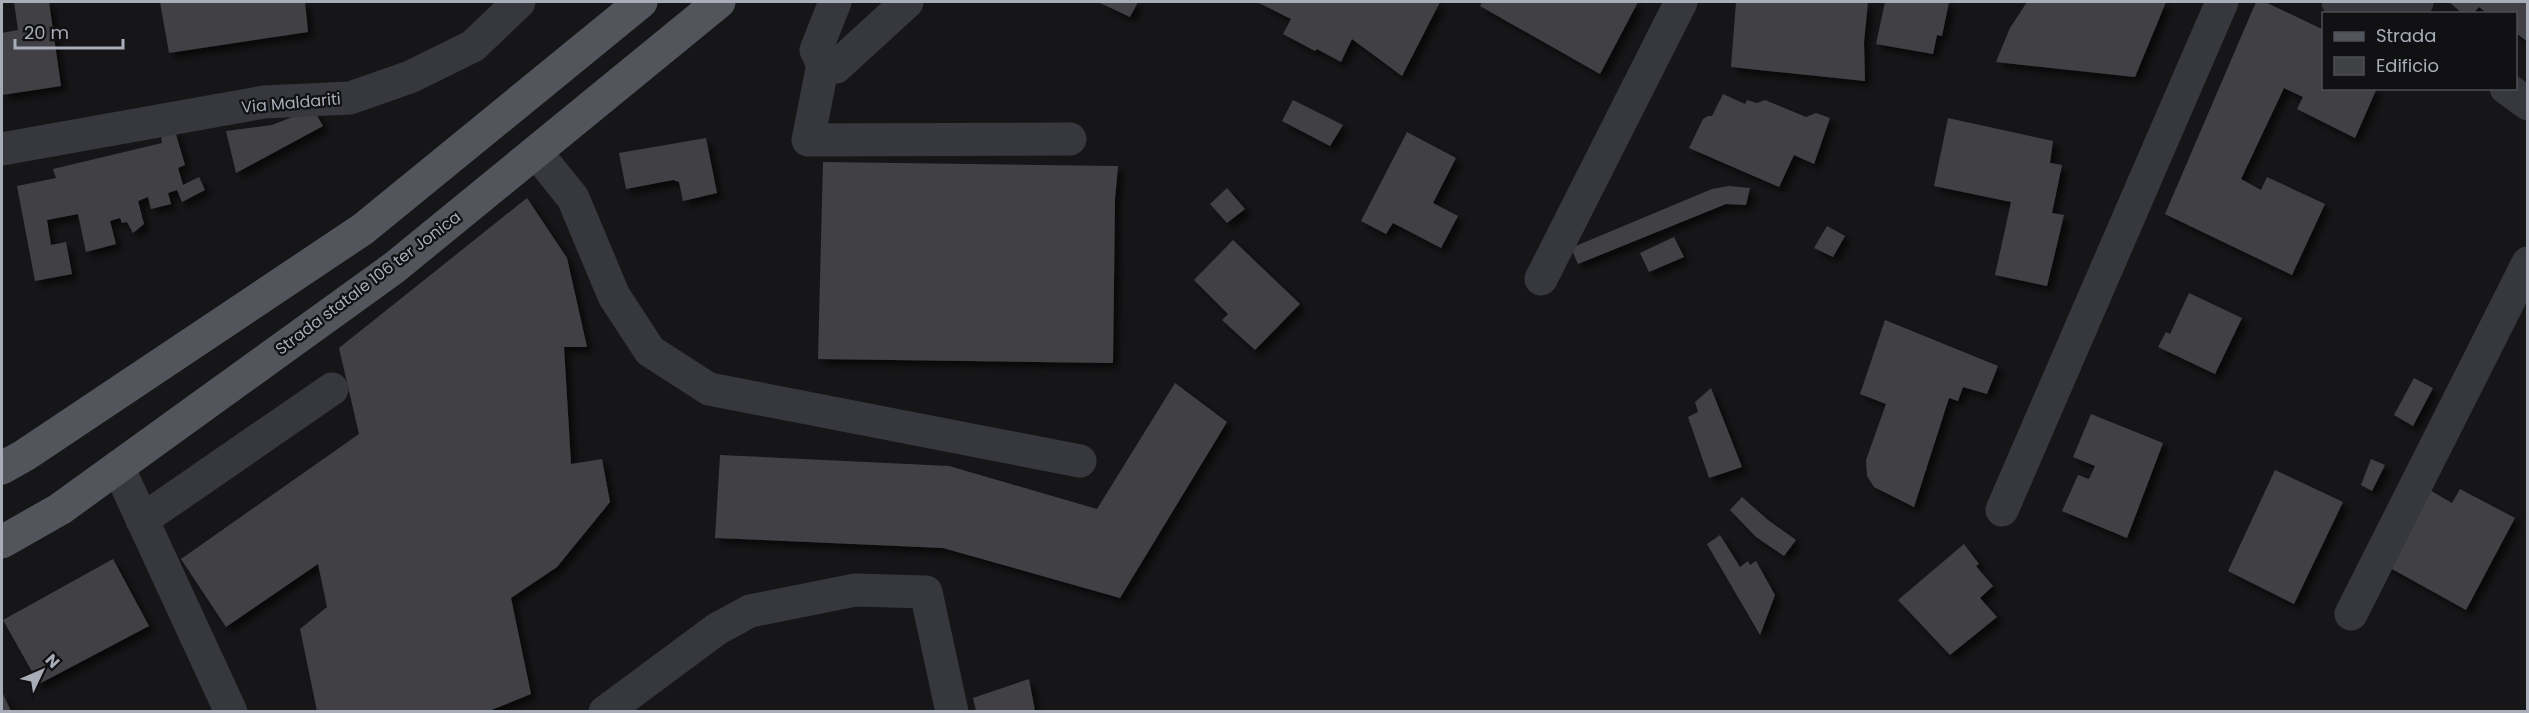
<svg xmlns="http://www.w3.org/2000/svg" width="2529" height="713" font-family="Poppins,sans-serif">
<style>
.building{fill:#404145;filter:url(#shadow)}
.lines{fill:none;stroke-linecap:round;stroke-linejoin:round}
.minor{stroke:#37383d;stroke-width:33}
.major{stroke:#53555c;stroke-width:33}
.labels{text-anchor:middle;dominant-baseline:central;stroke-width:4.5;stroke-linejoin:round;paint-order:stroke}
.street-label{font-size:16px;fill:#a8adb8;stroke:#111113}
</style>
<defs>
<filter id="shadow"><feDropShadow dx="5.5" dy="5.5" stdDeviation="3" flood-color="#0009"/></filter>
</defs>
<rect width="100%" height="100%" fill="#161618"/>
<g class="building">
<polygon points="14,2 49,2 61,86 2,95 2,33 18,30"/>
<polygon points="160,2 305,2 308,32 169,53"/>
<polygon points="1098,2 1138,2 1130,17"/>
<polygon points="1257,2 1440,2 1402,76 1352,39 1341,62 1317,49 1315,51 1283,34 1291,19"/>
<polygon points="1482,2 1638,2 1600,74 1480,6"/>
<polygon points="1736,2 1868,2 1864,42 1865,81 1731,67"/>
<polygon points="1885,2 1949,2 1942,36 1937,35 1933,54 1876,44"/>
<polygon points="2027,2 2166,2 2135,77 1996,62 2010,28"/>
<polygon points="2256,2 2265,2 2324,30 2324,88 2377,88 2355,138 2297,109 2303,97 2284,88 2241,179 2261,190 2267,177 2325,204 2292,275 2165,214"/>
<polygon points="2449,2 2528,2 2528,42 2516,33 2516,14 2488,14 2479,7 2473,14 2463,14"/>
<polygon points="1723,94 1745,104 1747,100 1757,103 1765,100 1806,117 1816,113 1830,118 1814,164 1794,155 1779,187 1689,148 1703,119 1708,116 1712,116"/>
<polygon points="1293,100 1343,125 1330,146 1282,121"/>
<polygon points="313,109 323,126 236,173 226,131 272,125"/>
<polygon points="1948,118 2053,141 2050,163 2062,165 2052,213 2064,215 2047,286 1995,275 2011,202 1934,186"/>
<polygon points="175,131 185,165 178,168 183,185 199,177 205,190 182,202 177,190 168,193 171,204 151,209 148,197 138,201 144,224 133,233 127,222 122,223 120,218 110,221 116,244 86,252 78,214 47,220 51,245 66,242 72,274 35,281 17,186 56,178 53,169 162,143 161,134"/>
<polygon points="1407,132 1456,158 1433,203 1458,216 1441,248 1393,223 1386,234 1361,221"/>
<polygon points="706,138 717,193 683,201 679,182 673,180 626,189 619,153"/>
<polygon points="823,162 1118,166 1115,199 1113,363 818,359"/>
<polygon points="1729,186 1750,188 1746,205 1726,204 1578,264 1571,248 1712,189"/>
<polygon points="1227,188 1245,209 1227,223 1210,204"/>
<polygon points="527,198 567,258 587,347 564,347 571,464 602,459 610,502 557,567 511,598 531,694 489,711 317,711 300,629 327,607 318,564 226,627 181,559 359,434 339,348"/>
<polygon points="1827,226 1845,236 1833,257 1814,248"/>
<polygon points="1674,237 1684,257 1649,272 1640,253"/>
<polygon points="1233,240 1300,304 1255,350 1222,320 1228,314 1194,280"/>
<polygon points="2189,293 2242,318 2215,374 2158,347 2166,332 2170,334"/>
<polygon points="1885,320 1998,366 1987,394 1963,387 1958,401 1949,398 1914,507 1874,487 1867,476 1866,460 1886,404 1860,394"/>
<polygon points="2414,378 2433,388 2413,426 2394,415"/>
<polygon points="1175,383 1227,422 1120,598 943,548 715,538 720,455 949,466 1097,509"/>
<polygon points="1711,388 1742,467 1709,478 1688,417 1698,412 1695,402"/>
<polygon points="2091,414 2163,443 2127,538 2062,511 2078,475 2089,479 2095,466 2073,457"/>
<polygon points="2371,459 2385,465 2372,491 2361,485"/>
<polygon points="2275,470 2343,502 2294,604 2228,571"/>
<polygon points="2421,485 2452,503 2460,489 2515,518 2466,610 2383,564"/>
<polygon points="1742,497 1768,520 1796,540 1784,556 1756,537 1730,510"/>
<polygon points="1720,535 1740,567 1748,561 1750,565 1756,561 1775,595 1760,635 1707,544"/>
<polygon points="1964,544 1979,564 1976,566 1993,586 1980,598 1997,617 1950,655 1898,600"/>
<polygon points="113,559 149,626 39,684 3,620"/>
<polygon points="1029,679 1035,711 976,711 973,698"/>
<polygon points="2,692 11,711 2,711"/>
</g>
<g class="lines">
<g class="minor">
<polyline points="835,2 816,50 823,64 836,67 907,2"/>
<polyline points="2338,2 2387,14"/>
<polyline points="2409,14 2417,2"/>
<polyline points="823,64 808,140 1070,139"/>
<polyline points="2506,88 2528,104"/>
<polyline points="2,149 264,102 350,98 410,77 473,46 519,2"/>
<polyline points="536,152 573,198 614,296 650,351 709,389 1080,461"/>
<polyline points="1541,279 1681,2"/>
<polyline points="118,467 231,712"/>
<polyline points="2002,510 2222,2"/>
<polyline points="142,520 332,389"/>
<polyline points="2351,614 2528,263"/>
<polyline points="605,712 717,629 750,611 855,590 926,592 952,712"/>
</g>
<g class="major">
<polyline points="2,468 25,455 363,229 641,2"/>
<polyline points="2,542 60,509 395,267 719,2"/>
</g>
</g>
<g class="labels">
<g class="street-label">
<text transform="translate(291 103) rotate(-5)">Via Maldariti</text>
<text transform="translate(368 283) rotate(-37)">Strada statale 106 ter Jonica</text>
</g>
</g>
<rect width="2529" height="713" fill="none" stroke="#a8adb8" stroke-width="6"/>
<rect x="2322" y="12" width="195" height="78" fill="#111113" stroke="#4d4f55" stroke-width="1.5"/>
<rect x="2334" y="32" width="30" height="9" fill="#53555c" stroke="#4d4f55" stroke-width="1.5"/>
<text x="2376" y="42" font-size="18" fill="#a8adb8">Strada</text>
<rect x="2334" y="57" width="30" height="18" fill="#404145" stroke="#4d4f55" stroke-width="1.5"/>
<text x="2376" y="72" font-size="18" fill="#a8adb8">Edificio</text>
<g transform="translate(42 671) rotate(46)" stroke="#111113" stroke-width="4.5" paint-order="stroke">
<path d="M0-4.5L10 22L0 15L-10 22Z" fill="#a8adb8"/>
<text y="-9" font-size="16" font-weight="bold" text-anchor="middle" fill="#a8adb8">N</text>
</g>
<path d="M15 39v9h108v-9" fill="none" stroke="#a8adb8" stroke-width="3"/>
<text x="24" y="39" font-size="18" fill="#a8adb8" stroke="#111113" stroke-width="4.5" paint-order="stroke">20 m</text>
</svg>
